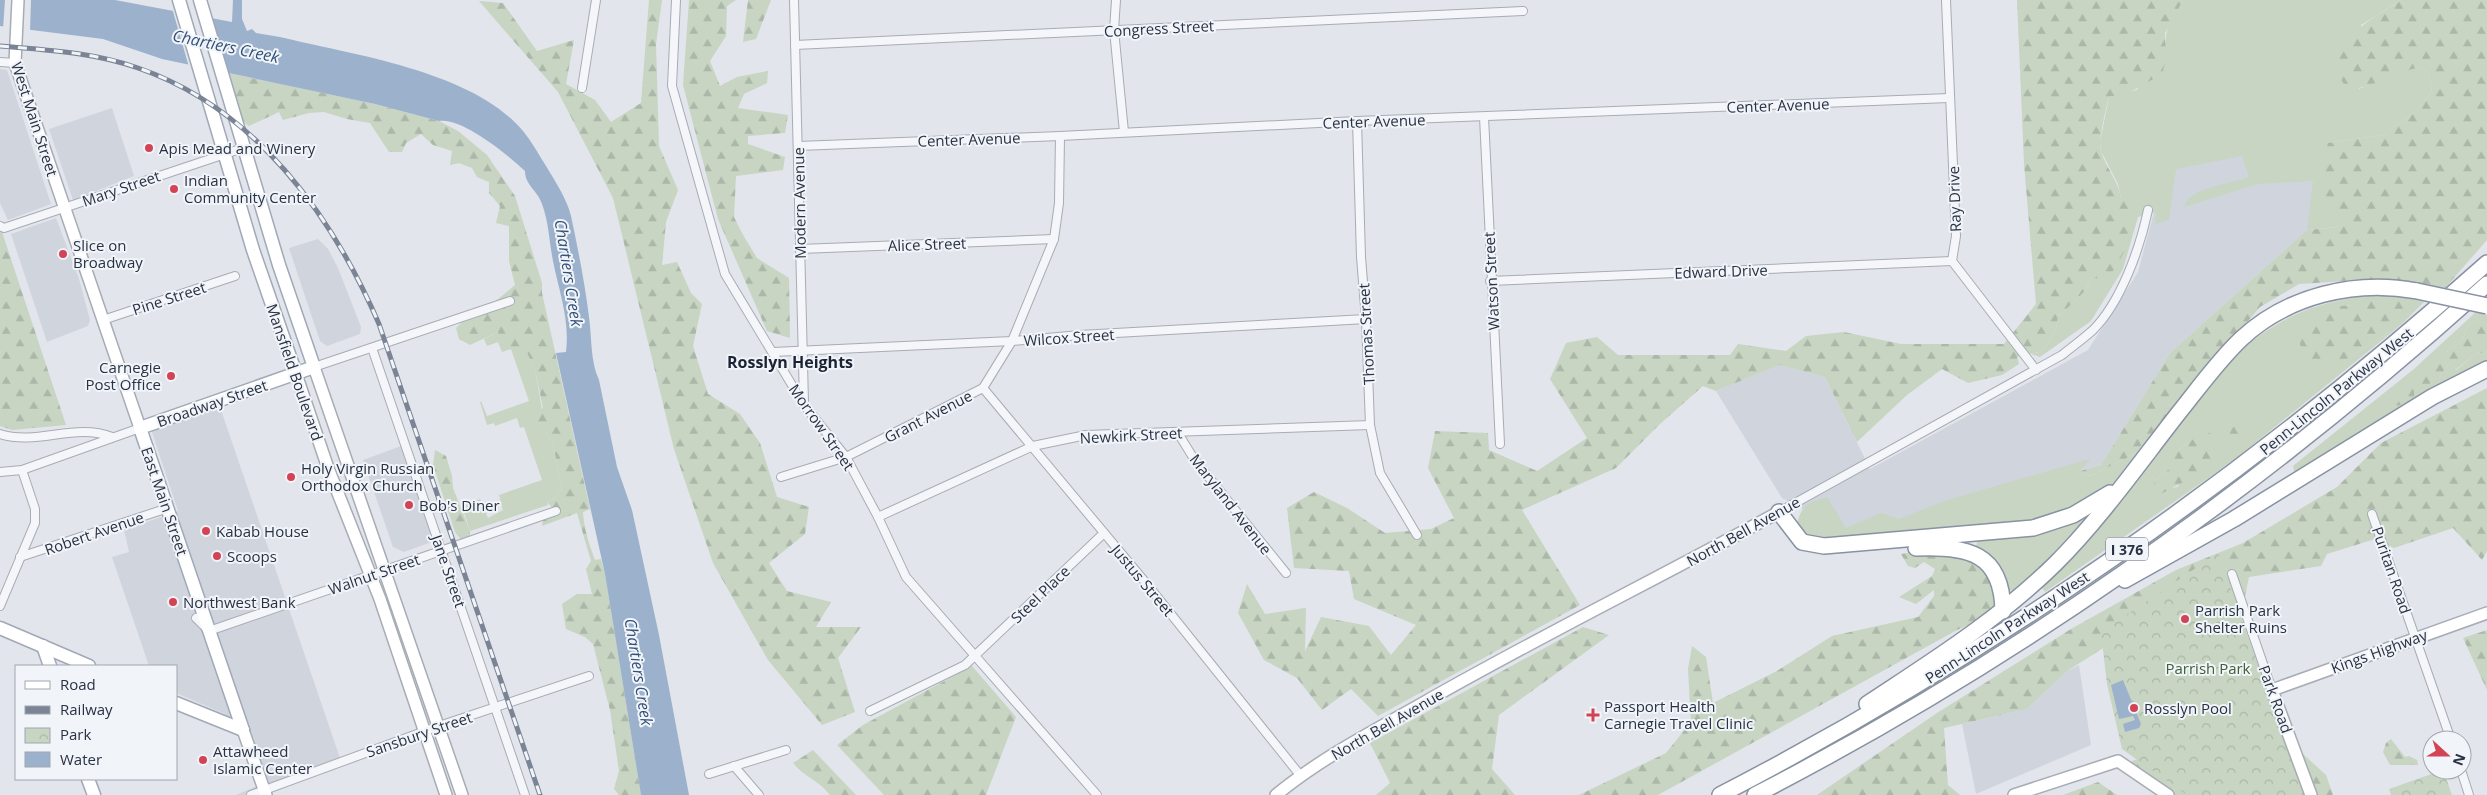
<svg xmlns="http://www.w3.org/2000/svg" width="2487" height="795" font-family="'Open Sans',sans-serif">
<style>
.built{fill:#d0d4dd}
.grass{fill:#c7d5c2;fill-rule:evenodd}
.forest{fill:url(#forest-firs)}
.park{fill:url(#park-crowns)}
.water{fill:#9cb2cc}
.pier{fill:#e2e5eb}
.lines{fill:none;stroke-linecap:round;stroke-linejoin:round}
.street-casing{stroke:#a7acb5;stroke-width:10}
.secondary-casing{stroke:#a7acb5;stroke-width:14}
.primary-casing{stroke:#a0a9b7;stroke-width:15}
.highway-casing{stroke:#8892a2;stroke-width:18}
.street{stroke:#f5f6f9;stroke-width:8}
.secondary{stroke:#fff;stroke-width:11}
.primary{stroke:#fff;stroke-width:12}
.highway{stroke:#fff;stroke-width:15}
.rail-casing{stroke:#7a8495;stroke-width:5}
.rail{stroke:#f1f4f8;stroke-width:3;stroke-dasharray:9;stroke-linecap:butt}
.highway-bridge-casing{stroke:#8892a2;stroke-width:18;stroke-linecap:butt}
.highway-bridge{stroke:#fff;stroke-width:15}
.poi-dot{fill:#d34356;stroke:#f1f4f8;stroke-width:2}
.labels{text-anchor:middle;dominant-baseline:central;stroke-width:4;stroke-linejoin:round;paint-order:stroke}
.shield{fill:#f1f4f8;stroke:#656c79;stroke-width:1}
.shield-label{font-size:14px;font-weight:bold;fill:#293243}
.street-label{font-size:15px;fill:#293243;stroke:#f1f4f8}
.poi-label{font-size:15px;fill:#293243;stroke:#f1f4f8;text-anchor:start}
.park-label{font-size:15px;fill:#3d6036;stroke:#f1f4f8}
.water-label{font-size:16px;font-style:italic;fill:#315079;stroke:#f1f4f8}
.neighbourhood-label{font-size:16px;font-weight:bold;fill:#1b2334;stroke:#f1f4f8}
</style>
<defs>
<pattern id="forest-firs" width="22" height="20" patternUnits="userSpaceOnUse" patternTransform="scale(1.25)"><rect width="22" height="20" fill="#c7d5c2"/><path d="M5 1l3.5 6h-7zM16 11l3.5 6h-7z" fill="#abb7a8"/></pattern>
<pattern id="park-crowns" width="20" height="18" patternUnits="userSpaceOnUse" patternTransform="scale(1.25)"><rect width="20" height="18" fill="#c7d5c2"/><path d="M2 6a3 3 0 1 1 6 0M12 15a3 3 0 1 1 6 0" fill="none" stroke="#abb7a8"/></pattern>
</defs>
<rect width="100%" height="100%" fill="#e2e5eb"/>
<g class="built">
<polygon points="0,69 7,70 51,204 8,220 0,203"/>
<polygon points="112,108 134,176 73,200 49,129"/>
<polygon points="2333,123 2307,230 2170,353 2101,465 1849,533 1782,498 1716,391 1780,365 1825,377 1870,469 2088,350 2138,272 2171,148"/>
<polygon points="56,218 79,279 90,320 88,326 47,342 11,234"/>
<polygon points="318,239 328,249 338,268 361,327 360,334 327,346 320,341 289,248"/>
<polygon points="220,407 341,761 265,795 236,795 269,781 225,714 176,693 176,666 149,666 112,557 129,552 124,530 178,511 151,429"/>
<polygon points="401,446 434,541 404,552 393,547 363,460"/>
<polygon points="2079,665 2091,745 1976,794 1962,724 2027,709 2067,671"/>
</g>
<g class="grass">
<path d="M2183,0H2401L2361,25L2359,89L2396,73L2420,67L2429,74L2432,92L2413,114L2383,135L2328,143L2339,209L2347,222L2338,227L2307,230L2313,181L2257,184L2184,207C2189,187 2232,184 2249,177L2242,156L2176,169L2169,220L2155,224L2156,212L2138,217L2123,269L2091,321L2040,357L2031,354L2043,351L2056,329L2058,317L2085,291L2091,278L2127,226L2118,184L2101,151L2100,142L2109,97L2137,90L2166,42C2165,27 2174,13 2183,0Z"/>
<path d="M2365,296L2354,305L2337,306L2331,360L2344,361L2402,324L2234,460L2045,592L2041,586L2113,509L2238,352C2281,317 2310,304 2365,296ZM2193,439L2178,487L2172,488L2155,480L2169,469L2176,452Z"/>
<polygon points="2476,312 2478,313 2476,320 2467,327 2462,341 2444,353 2439,378 2449,364 2456,370 2478,352 2487,355 2487,364 2295,476 2293,466 2414,369"/>
<polygon points="498,332 525,347 535,370 546,432 553,444 562,489 554,499 547,502 548,505 470,531 462,506 480,499 488,518 503,510 499,495 542,480 524,427 520,428 517,418 495,426 494,423 487,425 480,402 481,401 487,416 529,401 511,349 502,352 498,342 487,346 484,339"/>
<path d="M2154,430L2118,480L2101,493L2058,515L2020,526L1825,543L1805,537L1807,535L1797,523C1803,503 1808,503 1827,497L1846,528L1881,513L1899,519L1944,501L2090,459L2080,471L2090,476L2133,455Z"/>
<path d="M2083,515L2086,518L2035,572L2013,591L2009,590C2002,570 1996,558 1976,550L1977,539Z"/>
</g>
<g class="forest">
<polygon points="649,0 662,0 656,44 659,146 678,190 666,222 662,265 677,262 691,293 702,304 693,346 708,394 740,414 760,443 777,497 809,507 805,534 769,563 787,591 831,602 816,627 861,627 838,658 855,712 822,725 768,660 713,563 674,449 613,198 558,92 479,1 503,3 537,51 574,40 566,84 595,100 611,122 641,103"/>
<polygon points="689,0 736,0 727,6 726,36 710,61 720,86 737,77 768,71 767,83 744,94 738,108 788,115 785,133 748,136 748,144 785,157 783,170 736,176 734,217 743,235 757,258 789,278 790,338 767,331 718,219 683,85"/>
<polygon points="748,0 771,0 756,39 743,42"/>
<path d="M2017,0H2183L2165,33L2166,60L2162,74L2127,94L2109,97C2106,108 2098,141 2101,151C2106,168 2118,180 2121,198L2133,196L2138,207L2127,226C2133,244 2117,264 2108,279L2091,278L2085,291L2058,317L2056,329L2043,351L2017,357L2019,364L2002,375L1968,383L1942,369L1907,395L1857,442L1825,377L1780,365L1716,391L1703,386L1660,424L1616,468L1522,510L1580,605L1378,716L1351,689L1322,710L1297,678L1264,660L1238,613L1247,584L1265,614L1306,608L1305,651L1321,617L1369,626L1391,655L1416,625L1354,599L1349,571L1294,568L1287,508L1314,492L1347,508L1385,533L1431,529L1454,518L1428,468L1435,431L1488,433L1489,450L1537,471L1587,438L1550,379L1566,343L1597,337L1618,355H1730L1738,344L1786,351L1806,336L1844,332L1901,344H2004L2036,304L2024,164Z"/>
<path d="M2401,0H2487V240L2445,288L2379,279L2299,284L2260,307L2133,455L2090,476L2080,471L2101,465L2170,353L2307,230L2338,227L2346,222L2339,209L2323,202L2326,192L2319,180L2328,143L2383,135L2413,114L2432,92L2429,74L2420,67C2395,73 2373,87 2348,90C2346,86 2341,81 2340,77C2327,40 2377,16 2401,0Z"/>
<path d="M228,73L375,104L439,121L458,131L487,155L515,196L542,283V293L590,509L583,512C584,529 589,544 595,560L601,559L605,574L641,795H619L614,789L619,771L610,710L593,644L585,637L566,629L562,604L577,594H592L586,569L591,561L577,513L542,526L543,520L558,514L547,502L554,499L562,489L553,444L546,432L533,425L535,414L543,408L535,370L525,348L518,352L501,343L498,332L470,345L459,339L456,328L463,321L475,318L515,285L509,261V226L496,223L500,206L489,193V182L477,177L472,168L459,163L450,165L452,151L433,145L421,134L406,143L402,152H389L370,123L347,119L324,112L309,113L283,120L279,112L249,126C229,111 235,94 228,73Z"/>
<polygon points="0,231 2,232 66,425 12,430 0,426"/>
<polygon points="2395,294 2424,302 2402,324 2344,361 2309,360 2303,354 2298,337 2337,306 2354,305 2365,296"/>
<polygon points="2478,313 2487,315 2487,355 2478,352 2455,370 2449,364 2439,378 2426,386 2419,382 2444,353 2462,341 2467,327 2476,320"/>
<polygon points="2403,387 2414,389 2414,397 2402,405 2391,406 2389,399"/>
<polygon points="2487,388 2487,551 2482,560 2453,528 2394,548 2375,539 2327,554 2321,566 2249,577 2238,630 2280,733 2326,775 2333,795 2170,795 2130,762 2183,740 2108,645 2067,671 2027,709 1944,728 1948,785 1960,795 1817,795 1937,713 2071,629 2176,570 2243,543 2337,487 2381,443"/>
<polygon points="2237,425 2245,435 2241,444 2229,447 2227,439 2230,435 2230,429"/>
<polygon points="2212,432 2217,436 2215,446 2219,454 2210,468 2161,494 2154,487 2155,480 2169,469 2171,457 2176,452 2193,439"/>
<polygon points="435,450 446,456 452,476 453,488 470,531 470,538 462,541 455,532 433,465"/>
<polygon points="1937,543 1986,567 1998,602 1980,620 1957,630 1658,795 1579,795 1666,753 1691,722 1688,669 1692,646 1706,657 1713,703 1777,671 1832,636 1918,617 1934,596 1934,590 1916,604 1899,597 1932,576 1935,569 1924,562 1915,568 1908,566 1901,554 1920,551"/>
<polygon points="1583,627 1609,635 1499,715 1492,769 1515,795 1376,795 1390,783 1370,743"/>
<polygon points="2487,630 2487,690 2463,638"/>
<polygon points="972,666 1016,717 986,795 884,795 837,745 863,725"/>
<polygon points="2391,739 2405,757 2409,756 2417,760 2418,765 2390,765 2383,752 2386,743"/>
<path d="M813,750L856,795H830C820,781 804,777 793,763Z"/>
<polygon points="2098,782 2117,795 2063,795"/>
</g>
<g class="park">
<polygon points="2218,553 2305,795 2187,795 2122,749 2107,684 2101,632"/>
<polygon points="2443,770 2452,795 2391,795 2389,789"/>
</g>
<g class="water">
<path d="M0,0H115L232,22L233,0H242V19L247,31L252,29L256,33L280,37C354,55 473,71 523,131C532,142 539,155 546,166C555,181 567,199 571,216C578,249 585,284 589,317C592,338 590,361 599,380L617,467L632,510L659,635L689,795H641L605,574L556,353L566,352C570,319 559,292 553,261C549,241 549,223 542,204C538,191 525,185 525,171C508,155 462,117 439,121L375,104L162,59L103,39L0,26Z"/>
<polygon points="2123,680 2141,724 2139,728 2125,732 2123,724 2135,720 2133,716 2119,719 2111,685"/>
</g>
<g class="pier">
<polygon points="5,0 31,0 30,31 3,29"/>
<polygon points="172,8 211,16 229,76 189,67"/>
</g>
<g class="lines">
<defs>
<g id="street">
<polyline points="676,0 672,86 725,274 804,405 846,457 878,517 906,577 1097,795"/>
<polyline points="794,0 804,403"/>
<polyline points="1116,0 1114,30 1124,132"/>
<polyline points="1946,0 1956,236 1952,261 2036,370"/>
<polyline points="795,45 1523,11"/>
<polyline points="0,62 15,63"/>
<polyline points="582,88 596,0"/>
<polyline points="1484,117 1500,444"/>
<polyline points="1357,121 1361,257 1366,319 1370,425 1380,473 1417,535"/>
<polyline points="798,146 1060,136 1357,121 1949,98"/>
<polyline points="0,226 4,228 243,148"/>
<polyline points="800,249 1054,239"/>
<polyline points="1490,281 1952,261"/>
<polyline points="103,320 235,276"/>
<polyline points="372,348 525,795"/>
<polyline points="773,352 1012,341 1080,335 1366,319"/>
<polyline points="314,367 510,301"/>
<polyline points="983,388 1146,583 1300,775"/>
<polyline points="1178,433 1194,459 1286,573"/>
<path d="M0,434C38,446 75,422 112,437"/>
<polyline points="0,472 22,470 140,428"/>
<polyline points="781,477 846,457 983,388 1012,341 1054,239 1059,203 1060,136"/>
<path d="M1779,512L2062,355C2072,347 2083,339 2093,330C2121,302 2140,248 2148,210"/>
<polyline points="2372,514 2451,740"/>
<polyline points="878,517 1033,446 1086,435 1370,425"/>
<polyline points="20,557 168,508"/>
<polyline points="2232,574 2272,690"/>
<polyline points="0,606 35,523 35,509 22,470"/>
<polyline points="196,618 209,631 556,511"/>
<polyline points="870,711 965,665 1104,533"/>
<polyline points="734,766 759,795"/>
<polyline points="2461,770 2469,795"/>
<polyline points="709,774 786,750"/>
<polyline points="251,795 439,726 589,676"/>
</g>
<g id="secondary">
<polyline points="18,0 15,63 140,428"/>
<polyline points="314,367 462,795"/>
<polyline points="296,374 328,468 380,599 446,795"/>
<polyline points="243,730 266,795"/>
<path d="M1276,795C1321,758 1372,732 1423,703C1540,636 1661,577 1779,512"/>
<polyline points="2014,795 2118,761 2168,795"/>
<polyline points="2311,795 2272,690 2487,613"/>
</g>
<g id="primary">
<polyline points="179,0 253,250 296,374"/>
<polyline points="200,0 279,265 314,367 140,428 243,730"/>
<polyline points="0,628 89,666"/>
<polyline points="43,646 50,666"/>
<polyline points="176,703 243,730"/>
<polyline points="88,779 94,795"/>
</g>
<g id="highway">
<polyline points="1779,512 1802,542 1824,546 2033,528 2073,515 2110,493"/>
<path d="M1916,548C1967,546 2002,552 2003,611"/>
<polyline points="2125,580 2234,519 2432,397 2487,369"/>
<path d="M1867,704C1932,661 1998,620 2055,564C2100,519 2138,465 2177,415C2198,389 2217,362 2241,339C2287,296 2355,279 2417,291"/>
<path d="M1720,795C1998,651 2254,471 2487,263"/>
<path d="M1755,795C2019,659 2266,483 2487,284"/>
</g>
</defs>
<use href="#street" class="street-casing"/>
<use href="#secondary" class="secondary-casing"/>
<use href="#primary" class="primary-casing"/>
<use href="#highway" class="highway-casing"/>
<use href="#street" class="street"/>
<use href="#secondary" class="secondary"/>
<use href="#primary" class="primary"/>
<use href="#highway" class="highway"/>
<defs>
<path id="rail" d="M0,46C46,50 93,52 138,68C255,108 332,215 379,324L540,795"/>
</defs>
<use href="#rail" class="rail-casing"/>
<use href="#rail" class="rail"/>
<defs>
<polyline id="highway-bridge" points="2417,291 2487,306"/>
</defs>
<use href="#highway-bridge" class="highway-bridge-casing"/>
<use href="#highway-bridge" class="highway-bridge"/>
</g>
<g class="poi-dot">
<circle cx="149" cy="148" r="5"/>
<circle cx="174" cy="189" r="5"/>
<circle cx="63" cy="254" r="5"/>
<circle cx="171" cy="376" r="5"/>
<circle cx="291" cy="477" r="5"/>
<circle cx="409" cy="505" r="5"/>
<circle cx="206" cy="531" r="5"/>
<circle cx="217" cy="556" r="5"/>
<circle cx="173" cy="602" r="5"/>
<circle cx="2185" cy="619" r="5"/>
<circle cx="2134" cy="708" r="5"/>
<path d="M1590.5 707.5h5v5h5v5h-5v5h-5v-5h-5v-5h5z"/>
<circle cx="203" cy="760" r="5"/>
</g>
<g class="labels">
<rect class="shield" x="2106" y="537.5" width="42" height="23" rx="4"/>
<g class="shield-label">
<text x="2127" y="549">I 376</text>
</g>
<g class="street-label">
<text transform="translate(1159 28) rotate(-3)">Congress Street</text>
<text transform="translate(1778 105) rotate(-2)">Center Avenue</text>
<text transform="translate(35 119) rotate(72)">West Main Street</text>
<text transform="translate(1374 121) rotate(-2)">Center Avenue</text>
<text transform="translate(969 139) rotate(-2)">Center Avenue</text>
<text transform="translate(121 188) rotate(-19)">Mary Street</text>
<text transform="translate(1954 199) rotate(-92)">Ray Drive</text>
<text transform="translate(799 203) rotate(-91)">Modern Avenue</text>
<text transform="translate(927 244) rotate(-2)">Alice Street</text>
<text transform="translate(1721 271) rotate(-2)">Edward Drive</text>
<text transform="translate(1491 281) rotate(-93)">Watson Street</text>
<text transform="translate(169 298) rotate(-18)">Pine Street</text>
<text transform="translate(1366 334) rotate(-93)">Thomas Street</text>
<text transform="translate(1069 337) rotate(-4)">Wilcox Street</text>
<text transform="translate(295 372) rotate(71)">Mansfield Boulevard</text>
<text transform="translate(2336 391) rotate(-39)">Penn-Lincoln Parkway West</text>
<text transform="translate(212 403) rotate(-19)">Broadway Street</text>
<text transform="translate(928 416) rotate(-27)">Grant Avenue</text>
<text transform="translate(822 427) rotate(55)">Morrow Street</text>
<text transform="translate(1131 435) rotate(-3)">Newkirk Street</text>
<text transform="translate(165 501) rotate(71)">East Main Street</text>
<text transform="translate(1231 504) rotate(52)">Maryland Avenue</text>
<text transform="translate(1743 531) rotate(-29)">North Bell Avenue</text>
<text transform="translate(94 533) rotate(-19)">Robert Avenue</text>
<text transform="translate(2392 570) rotate(71)">Puritan Road</text>
<text transform="translate(449 571) rotate(71)">Jane Street</text>
<text transform="translate(374 574) rotate(-19)">Walnut Street</text>
<text transform="translate(1143 580) rotate(50)">Justus Street</text>
<text transform="translate(1040 594) rotate(-44)">Steel Place</text>
<text transform="translate(2007 627) rotate(-33)">Penn-Lincoln Parkway West</text>
<text transform="translate(2379 651) rotate(-20)">Kings Highway</text>
<text transform="translate(2276 699) rotate(70)">Park Road</text>
<text transform="translate(1387 724) rotate(-30)">North Bell Avenue</text>
<text transform="translate(419 734) rotate(-19)">Sansbury Street</text>
</g>
<g class="poi-label">
<text x="159" y="148">Apis Mead and Winery</text>
<text x="184" y="180">Indian<tspan x="184" dy="17">Community Center</tspan></text>
<text x="73" y="245">Slice on<tspan x="73" dy="17">Broadway</tspan></text>
<text x="161" y="367" text-anchor="end">Carnegie<tspan x="161" dy="17">Post Office</tspan></text>
<text x="301" y="468">Holy Virgin Russian<tspan x="301" dy="17">Orthodox Church</tspan></text>
<text x="419" y="505">Bob's Diner</text>
<text x="216" y="531">Kabab House</text>
<text x="227" y="556">Scoops</text>
<text x="183" y="602">Northwest Bank</text>
<text x="2195" y="610">Parrish Park<tspan x="2195" dy="17">Shelter Ruins</tspan></text>
<text x="1604" y="706">Passport Health<tspan x="1604" dy="17">Carnegie Travel Clinic</tspan></text>
<text x="2144" y="708">Rosslyn Pool</text>
<text x="213" y="751">Attawheed<tspan x="213" dy="17">Islamic Center</tspan></text>
</g>
<g class="park-label">
<text x="2208" y="668">Parrish Park</text>
</g>
<g class="water-label">
<text transform="translate(226 46) rotate(12)">Chartiers Creek</text>
<text transform="translate(569 273) rotate(81)">Chartiers Creek</text>
<text transform="translate(639 672) rotate(81)">Chartiers Creek</text>
</g>
<g class="neighbourhood-label">
<text x="790" y="362">Rosslyn Heights</text>
</g>
</g>
<rect x="15" y="665" width="162" height="115" fill="#f1f4f8" stroke="#a1a6b0"/>
<rect x="25" y="681" width="25" height="8" fill="#ffffff" stroke="#a1a6b0"/>
<text x="60" y="690" font-size="15" fill="#293243">Road</text>
<rect x="25" y="706" width="25" height="8" fill="#7a8495" stroke="#a1a6b0"/>
<text x="60" y="715" font-size="15" fill="#293243">Railway</text>
<rect x="25" y="728" width="25" height="15" fill="url(#park-crowns)" stroke="#a1a6b0"/>
<text x="60" y="740" font-size="15" fill="#293243">Park</text>
<rect x="25" y="752" width="25" height="15" fill="#9cb2cc" stroke="#a1a6b0"/>
<text x="60" y="765" font-size="15" fill="#293243">Water</text>
<g transform="translate(2447 755) rotate(111)"><circle r="24" fill="#f1f4f8" stroke="#a1a6b0"/>
<path d="M0-4L9 19L0 12L-9 19Z" fill="#d34356"/>
<text y="-8" font-size="14" font-weight="bold" text-anchor="middle" fill="#293243">N</text>
</g>
</svg>
